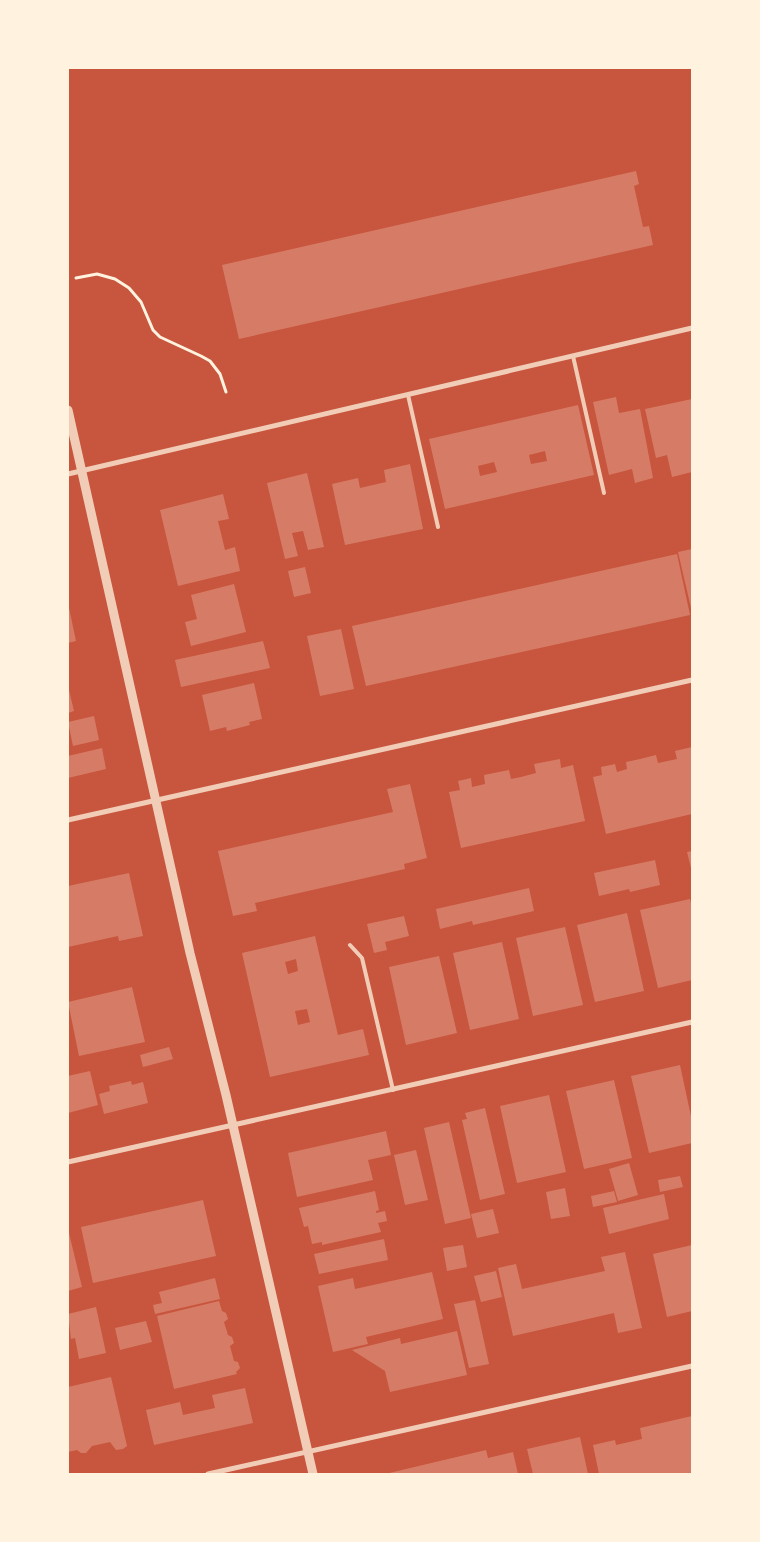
<svg xmlns="http://www.w3.org/2000/svg" width="760" height="1542" font-family="Karla,sans-serif">
<style>
.building{fill:#d67c66;fill-rule:evenodd}
.lines{fill:none;stroke-linecap:round;stroke-linejoin:round}
.path{stroke:#fff3e0;stroke-width:3}
.service{stroke:#f1ccb7;stroke-width:4}
.minor{stroke:#f1ccb7;stroke-width:5}
.tertiary{stroke:#f1ccb7;stroke-width:9}
</style>
<rect width="100%" height="100%" fill="#c8553d"/>
<g class="building">
<polygon points="636,171 639,184 634,186 643,227 649,226 653,245 239,339 222,265"/>
<polygon points="616,397 619,413 640,409 653,478 635,483 632,469 609,475 593,402"/>
<polygon points="692,399 692,472 672,477 667,455 656,458 645,409"/>
<path d="M578,405L594,475L445,509L429,439ZM545,451L547,461L531,464L529,455ZM494,462L497,472L480,476L478,466Z"/>
<polygon points="410,464 423,529 345,545 332,484 358,478 360,488 386,482 384,470"/>
<polygon points="307,473 324,547 308,550 303,531 292,533 298,556 285,559 267,483"/>
<polygon points="223,494 229,519 218,521 225,550 235,547 240,571 178,586 160,510"/>
<polygon points="692,549 692,608 691,608 678,552"/>
<polygon points="677,554 690,615 366,686 352,626"/>
<polygon points="305,567 311,593 294,597 288,571"/>
<polygon points="234,584 246,632 191,646 185,622 197,619 191,595"/>
<polygon points="68,603 76,641 68,643"/>
<polygon points="341,629 354,689 320,696 307,636"/>
<polygon points="263,641 270,668 181,687 175,660"/>
<polygon points="254,683 262,719 249,722 250,725 227,731 226,727 210,731 202,695"/>
<polygon points="68,686 74,711 68,713"/>
<polygon points="94,716 99,740 73,746 68,722"/>
<polygon points="692,747 692,814 606,834 593,777 602,775 601,767 615,764 617,772 627,769 626,762 640,759 656,755 658,763 677,759 675,751"/>
<polygon points="102,748 106,769 68,778 68,756"/>
<polygon points="560,759 561,768 573,765 585,821 461,848 449,792 460,790 458,781 471,778 472,787 485,784 484,775 509,770 511,779 521,777 536,773 534,764"/>
<polygon points="410,784 427,858 404,864 405,869 255,903 257,911 233,916 218,851 393,812 387,789"/>
<polygon points="692,851 692,872 687,852"/>
<polygon points="655,860 660,885 630,892 629,889 599,896 594,873"/>
<polygon points="129,873 143,936 119,941 118,936 68,947 68,886"/>
<polygon points="529,888 534,911 473,925 472,921 440,929 436,909"/>
<polygon points="690,899 692,908 692,980 658,988 640,910"/>
<polygon points="627,913 644,991 595,1002 577,925"/>
<polygon points="404,916 409,936 385,942 387,950 374,953 367,924"/>
<polygon points="565,927 583,1005 533,1016 516,938"/>
<path d="M315,936L338,1035L363,1029L369,1055L270,1077L242,953ZM296,959L298,971L288,974L285,962ZM307,1009L310,1022L298,1025L295,1011Z"/>
<polygon points="502,942 519,1019 470,1030 453,953"/>
<polygon points="439,956 457,1033 406,1045 389,967"/>
<polygon points="132,987 145,1042 79,1056 68,1002"/>
<polygon points="169,1047 173,1059 143,1067 140,1055"/>
<polygon points="680,1065 692,1121 692,1143 649,1153 631,1076"/>
<polygon points="90,1071 98,1105 68,1113 68,1076"/>
<polygon points="614,1080 632,1158 584,1169 566,1091"/>
<polygon points="131,1081 132,1085 143,1082 148,1103 104,1114 99,1094 110,1091 109,1086"/>
<polygon points="549,1095 566,1172 517,1183 500,1106"/>
<polygon points="485,1108 505,1194 480,1200 462,1120 467,1119 465,1113"/>
<polygon points="449,1122 471,1218 445,1224 424,1128"/>
<polygon points="386,1131 391,1155 368,1160 373,1180 297,1197 288,1153"/>
<polygon points="416,1150 428,1200 405,1205 394,1155"/>
<polygon points="629,1163 638,1195 618,1201 609,1169"/>
<polygon points="680,1176 683,1187 660,1192 658,1180"/>
<polygon points="565,1188 570,1216 551,1219 546,1192"/>
<polygon points="375,1191 379,1210 376,1211 376,1213 385,1211 387,1221 378,1223 381,1232 322,1245 322,1242 312,1244 308,1226 304,1227 299,1208"/>
<polygon points="614,1191 617,1202 593,1207 591,1196"/>
<polygon points="664,1194 669,1219 609,1234 603,1208"/>
<polygon points="203,1200 216,1256 93,1283 81,1227"/>
<polygon points="493,1209 499,1233 477,1238 471,1214"/>
<polygon points="68,1229 82,1287 68,1291"/>
<polygon points="384,1239 388,1260 319,1274 314,1254"/>
<polygon points="463,1245 467,1267 447,1271 443,1248"/>
<polygon points="692,1245 692,1311 667,1317 653,1254"/>
<polygon points="625,1252 642,1328 618,1333 614,1313 513,1336 498,1268 516,1264 522,1289 605,1271 601,1257"/>
<polygon points="496,1271 502,1297 481,1302 474,1276"/>
<polygon points="432,1272 443,1319 366,1337 368,1344 333,1352 318,1286 353,1278 355,1289"/>
<polygon points="215,1278 220,1299 155,1314 153,1305 162,1303 159,1292"/>
<polygon points="475,1300 489,1364 469,1368 454,1304"/>
<polygon points="219,1301 222,1311 226,1313 228,1319 224,1322 228,1335 232,1337 234,1343 230,1346 234,1361 238,1362 240,1368 236,1372 237,1374 174,1389 157,1316"/>
<polygon points="96,1307 106,1353 79,1359 75,1338 71,1339 68,1314"/>
<polygon points="146,1321 152,1342 120,1350 115,1328"/>
<polygon points="457,1331 467,1375 390,1392 385,1371 352,1350 400,1338 401,1344"/>
<polygon points="111,1377 127,1446 123,1449 116,1450 110,1442 92,1446 86,1453 81,1453 77,1450 68,1452 68,1387"/>
<polygon points="245,1388 253,1423 154,1445 146,1410 180,1402 183,1415 215,1408 212,1395"/>
<polygon points="692,1416 692,1474 599,1474 593,1445 615,1440 616,1445 642,1439 640,1428"/>
<polygon points="580,1437 588,1474 533,1474 527,1449"/>
<polygon points="486,1450 488,1458 513,1452 518,1474 385,1474"/>
</g>
<g class="lines">
<polyline class="path" points="76,278 97,274 115,279 129,288 141,302 153,330 160,337 201,356 210,361 220,374 226,392"/>
<g class="service">
<polyline points="573,356 604,493"/>
<polyline points="408,395 438,527"/>
<polyline points="350,945 362,958 393,1090"/>
</g>
<g class="minor">
<polyline points="68,474 692,328"/>
<polyline points="68,820 692,680"/>
<polyline points="68,1162 692,1022"/>
<polyline points="208,1474 692,1366"/>
</g>
<polyline class="tertiary" points="68,410 190,953 226,1095 313,1474"/>
</g>
<rect width="760" height="1542" fill="none" stroke="#fff3e0" stroke-width="138"/>
</svg>
